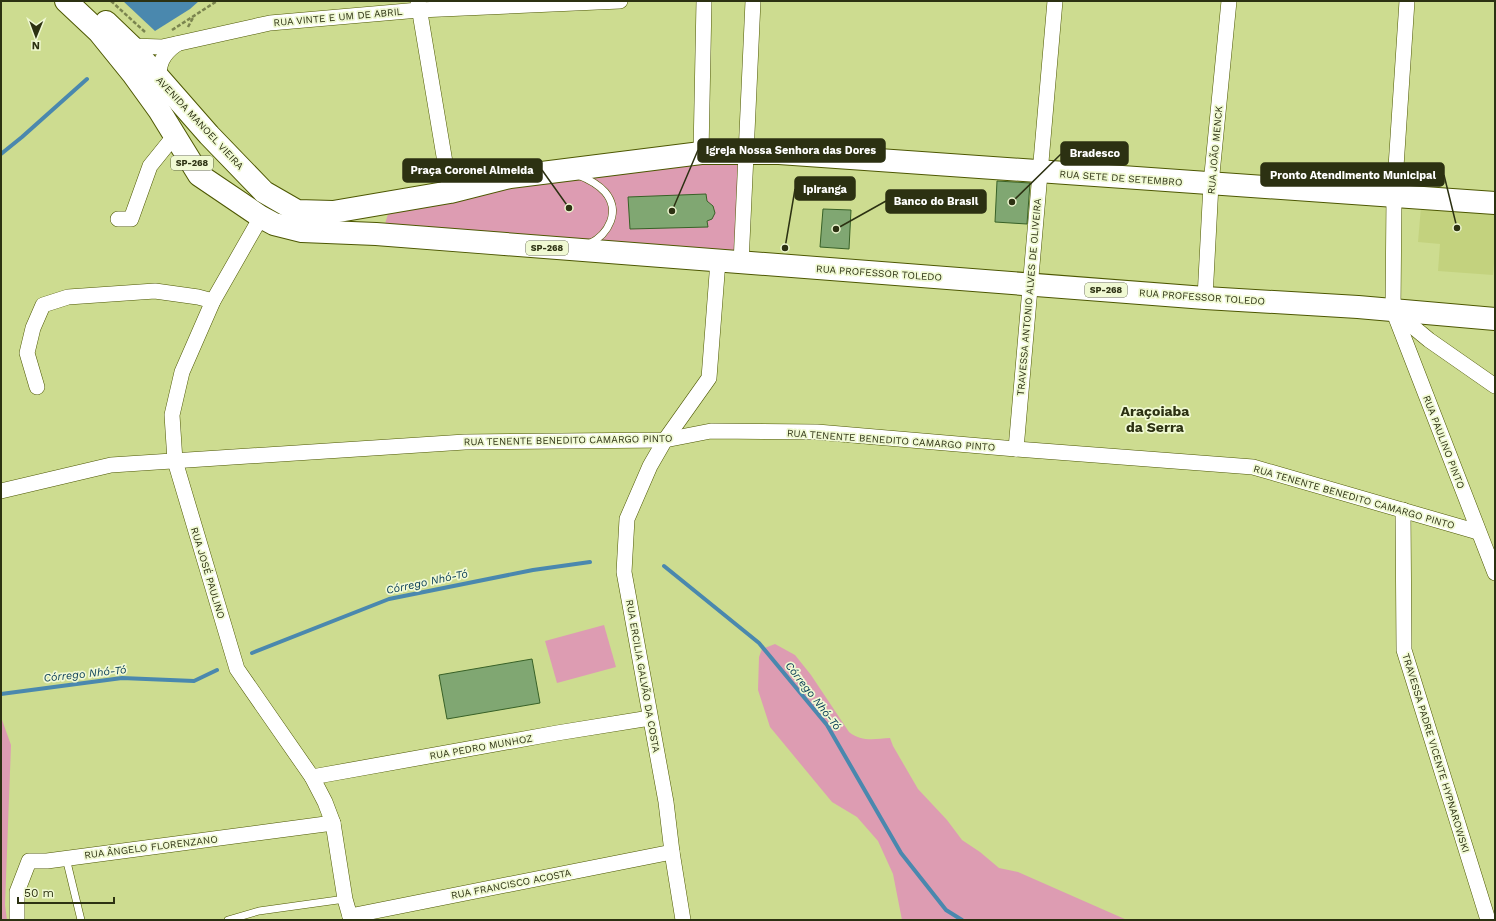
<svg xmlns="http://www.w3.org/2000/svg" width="1496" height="921" font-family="'Work Sans',sans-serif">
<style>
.built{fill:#c3d27e}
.green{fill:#dd9cb2}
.water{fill:#4a88ae}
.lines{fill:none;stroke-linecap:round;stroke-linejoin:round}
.stream{stroke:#4a88ae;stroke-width:4}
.building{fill:#80a772;stroke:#386127}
.lane-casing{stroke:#4d5702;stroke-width:8}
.street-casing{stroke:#4d5702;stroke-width:16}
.primary-casing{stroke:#4d5702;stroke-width:24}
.path{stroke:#7a844f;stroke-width:2.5;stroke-dasharray:4 2;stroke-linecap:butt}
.lane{stroke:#fff;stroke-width:7}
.street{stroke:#fff;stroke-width:15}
.primary{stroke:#fff;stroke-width:22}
.labels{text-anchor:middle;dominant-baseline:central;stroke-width:3.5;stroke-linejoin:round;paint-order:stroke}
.shield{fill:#f0f9d3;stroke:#676d4c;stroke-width:1}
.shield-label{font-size:9px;font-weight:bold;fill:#2c3112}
.street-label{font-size:10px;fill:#2c3112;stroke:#f0f9d3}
.water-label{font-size:11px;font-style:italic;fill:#023853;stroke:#f0f9d3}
.district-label{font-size:14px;font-weight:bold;fill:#2c3112;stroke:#f0f9d3}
.leader{fill:none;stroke:#2c3112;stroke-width:1.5}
.callout-dot{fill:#2c3112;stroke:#f0f9d3;stroke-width:1.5}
.callout{fill:#2c3112;stroke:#2c3112;stroke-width:1.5}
.callout-label{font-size:11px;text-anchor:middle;font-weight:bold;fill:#fff}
</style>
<rect width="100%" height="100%" fill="#cddc90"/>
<polygon class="built" points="1421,207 1495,213 1495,251 1493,275 1438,271 1440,244 1418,242"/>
<g class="green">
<polygon points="743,156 738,260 385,224 388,214 393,210 461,192"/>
<polygon points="604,625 616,667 557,683 545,641"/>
<path d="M775,644L795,655L811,675L849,732C861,742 875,739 890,738L893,746L918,789L947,820L962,840L980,852L999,868L1018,872L1127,920H902L893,874L878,841L857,817L832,802L770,727L758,690L759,657L762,649Z"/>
<polygon points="1,717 11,745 5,905 7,920 1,920"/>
</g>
<polygon class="water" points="123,1 199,1 190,9 155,31"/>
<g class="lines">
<g class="stream">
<polyline points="1,154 22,137 87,79"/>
<polyline points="664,566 759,643 827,725 901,853 946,910 962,920"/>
<polyline points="252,653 389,599 533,570 590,562"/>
<polyline points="1,694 122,678 194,681 217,670"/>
</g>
</g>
<g class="building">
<polygon points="997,181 1030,183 1027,224 995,222"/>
<polygon points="706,194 707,201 713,206 715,213 712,219 707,221 708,227 630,229 628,197"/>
<polygon points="823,209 851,210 849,249 820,247"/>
<polygon points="532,659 540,703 447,719 439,675"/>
</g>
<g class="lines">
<defs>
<g id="lane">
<path d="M578,175C588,179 598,184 605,192C621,211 609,234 589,244"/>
<polyline points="66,858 81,920"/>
<polyline points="228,920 259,911 345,899"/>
</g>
<g id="street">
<polyline points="418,1 450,192"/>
<polyline points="1407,1 1394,197 1393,310 1495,573"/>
<polyline points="131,46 162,47 270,23 419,10 620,1"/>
<path d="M158,83C159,64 161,55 177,44"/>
<polyline points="701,153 704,1"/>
<polyline points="261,217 213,301 182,372 172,415 175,461 237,669 312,777 325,802 333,823 345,899 351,920"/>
<polyline points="118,219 131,219 150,166 175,135"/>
<polyline points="741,264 753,1"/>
<polyline points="1205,298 1211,184 1229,1"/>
<polyline points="1394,311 1429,340 1495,386"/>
<polyline points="37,387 27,353 33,328 43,305 68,297 155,291 198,297 213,301"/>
<polyline points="1016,449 1055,1"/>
<polyline points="1,491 111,465 465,442 665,440 711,431 817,432 1016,449 1253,467 1478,532"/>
<polyline points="1403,510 1404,650 1488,920"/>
<polyline points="312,777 557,733 650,718"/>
<polyline points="350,916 672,852"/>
<polyline points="17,920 17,892 29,861 47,861 333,823"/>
<polyline points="683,920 672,852 666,802 624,572 627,519 650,466 665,440 709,378 718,261"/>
</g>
<g id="primary">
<polyline points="66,1 99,32 133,74 159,110 199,175 261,217 274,224 302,231 376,234 1205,298 1358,307 1495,319"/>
<polyline points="106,22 131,46 209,135 264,192 297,211 333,212 450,192 510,177 701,153 779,153 1495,203"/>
</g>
</defs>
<use href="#lane" class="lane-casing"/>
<use href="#street" class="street-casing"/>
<use href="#primary" class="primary-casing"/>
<g class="path">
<polyline points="111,1 145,32"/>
<polyline points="188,27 194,16"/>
<polyline points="172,30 217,1"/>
</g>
<use href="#lane" class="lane"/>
<use href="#street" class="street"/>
<use href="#primary" class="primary"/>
</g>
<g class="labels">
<g class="shield">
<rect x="171" y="156" width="42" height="14" rx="3"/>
<rect x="526" y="241" width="42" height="14" rx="3"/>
<rect x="1085" y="283" width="42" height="14" rx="3"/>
</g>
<g class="shield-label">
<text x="192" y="163">SP-268</text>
<text x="547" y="248">SP-268</text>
<text x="1106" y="290">SP-268</text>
</g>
<g class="street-label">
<text transform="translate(338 17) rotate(-5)">RUA VINTE E UM DE ABRIL</text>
<text transform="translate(200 123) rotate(47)">AVENIDA MANOEL VIEIRA</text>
<text transform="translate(1215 150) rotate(-85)">RUA JOÃO MENCK</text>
<text transform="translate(1121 178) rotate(4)">RUA SETE DE SETEMBRO</text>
<text transform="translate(879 273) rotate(4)">RUA PROFESSOR TOLEDO</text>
<text transform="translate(1029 297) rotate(-85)">TRAVESSA ANTONIO ALVES DE OLIVEIRA</text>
<text transform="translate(1202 297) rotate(4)">RUA PROFESSOR TOLEDO</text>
<text transform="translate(568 440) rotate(-1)">RUA TENENTE BENEDITO CAMARGO PINTO</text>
<text transform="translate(891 440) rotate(4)">RUA TENENTE BENEDITO CAMARGO PINTO</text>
<text transform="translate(1444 442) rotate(69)">RUA PAULINO PINTO</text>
<text transform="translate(1354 497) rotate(16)">RUA TENENTE BENEDITO CAMARGO PINTO</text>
<text transform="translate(208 573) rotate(73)">RUA JOSÉ PAULINO</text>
<text transform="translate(643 676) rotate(80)">RUA ERCILIA GALVÃO DA COSTA</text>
<text transform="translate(481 747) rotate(-10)">RUA PEDRO MUNHOZ</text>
<text transform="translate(1436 753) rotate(73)">TRAVESSA PADRE VICENTE HYPNAROWSKI</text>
<text transform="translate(151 847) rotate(-7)">RUA ÂNGELO FLORENZANO</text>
<text transform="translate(511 884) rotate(-11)">RUA FRANCISCO ACOSTA</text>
</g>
<g class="water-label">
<text transform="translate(427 582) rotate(-12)">Córrego Nhó-Tó</text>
<text transform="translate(85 674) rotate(-6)">Córrego Nhó-Tó</text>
<text transform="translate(813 696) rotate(52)">Córrego Nhó-Tó</text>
</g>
<g class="district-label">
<text x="1155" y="411">Araçoiaba<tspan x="1155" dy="16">da Serra</tspan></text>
</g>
</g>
<path class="leader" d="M672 211L698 150M1012 202L1061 154M569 208L542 170M1457 228L1444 175M785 248L795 189M836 229L886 201"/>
<g class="callout-dot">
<circle cx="672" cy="211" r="4"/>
<circle cx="1012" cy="202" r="4"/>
<circle cx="569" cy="208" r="4"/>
<circle cx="1457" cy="228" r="4"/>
<circle cx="785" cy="248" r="4"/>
<circle cx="836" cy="229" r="4"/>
</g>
<g class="callout">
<rect x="698" y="139" width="187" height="23" rx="4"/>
<rect x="1061" y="142" width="67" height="23" rx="4"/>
<rect x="403" y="159" width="139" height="23" rx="4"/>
<rect x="1261" y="163" width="183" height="23" rx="4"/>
<rect x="795" y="177" width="60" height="23" rx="4"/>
<rect x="886" y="190" width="100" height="23" rx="4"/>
</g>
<g class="callout-label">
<text x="791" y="154">Igreja Nossa Senhora das Dores</text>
<text x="1095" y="157">Bradesco</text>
<text x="472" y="174">Praça Coronel Almeida</text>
<text x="1353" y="179">Pronto Atendimento Municipal</text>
<text x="825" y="193">Ipiranga</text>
<text x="936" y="205">Banco do Brasil</text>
</g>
<rect width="1496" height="921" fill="none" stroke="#2c3112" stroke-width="4"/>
<g transform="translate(36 36) rotate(181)" stroke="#f0f9d3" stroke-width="3" paint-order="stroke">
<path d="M0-3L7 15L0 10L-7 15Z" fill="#2c3112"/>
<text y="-6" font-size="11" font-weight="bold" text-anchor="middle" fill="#2c3112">N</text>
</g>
<path d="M18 897v6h96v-6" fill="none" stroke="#2c3112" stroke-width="2"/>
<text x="24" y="897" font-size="12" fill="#2c3112" stroke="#f0f9d3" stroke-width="3" paint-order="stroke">50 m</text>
</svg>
